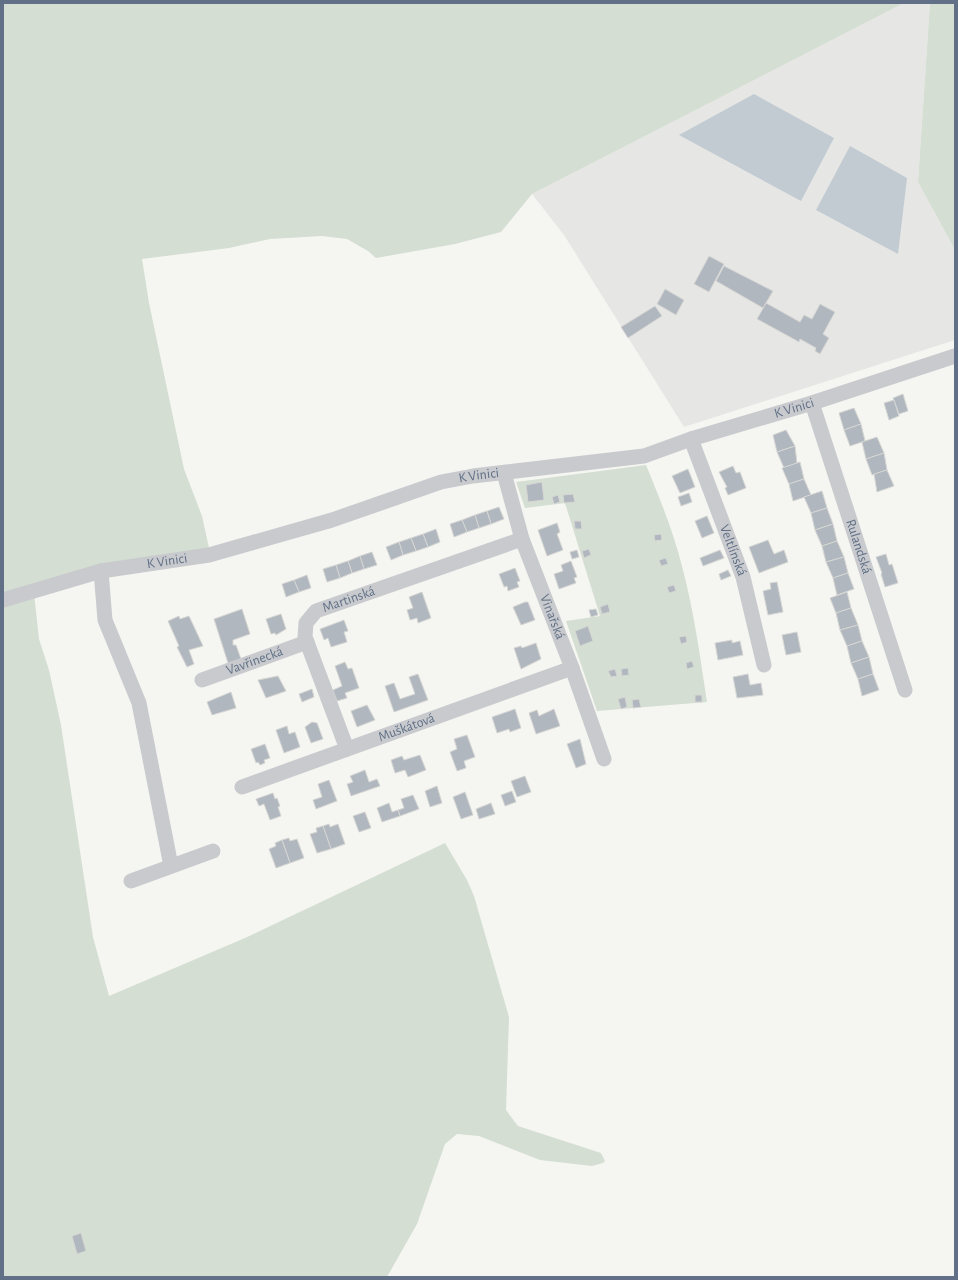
<svg xmlns="http://www.w3.org/2000/svg" width="958" height="1280" font-family="'Alegreya Sans',sans-serif">
<style>
.built{fill:#e6e6e5}
.green{fill:#d5ded2}
.water{fill:#c2cbd2}
.building{fill:#b1b7bf;stroke:#d6d7d4}
.lines{fill:none;stroke-linecap:round;stroke-linejoin:round}
.minor{stroke:#c8cace;stroke-width:15}
.labels{text-anchor:middle;dominant-baseline:central;stroke-width:4;stroke-linejoin:round;paint-order:stroke}
.street-label{font-size:14px;fill:#617086;stroke:#fff}
</style>
<rect width="100%" height="100%" fill="#f5f6f1"/>
<polygon class="built" points="904,3 930,3 918,182 955,250 955,340 684,427 564,235 532,194"/>
<g class="green">
<polygon points="3,3 904,3 532,194 501,232 455,244 376,258 368,251 347,239 322,236 270,239 229,248 142,259 149,303 184,469 202,516 209,548 33,584 39,639 49,670 61,725 93,937 109,996 245,938 445,843 467,880 474,896 509,1017 506,1110 518,1126 601,1153 605,1161 603,1163 592,1166 540,1160 479,1136 457,1134 445,1144 417,1224 387,1277 3,1277"/>
<polygon points="930,3 955,3 955,250 918,182"/>
<path d="M646,465C660,499 673,531 682,566C694,611 700,656 707,702L597,711L566,621L600,616L565,503L525,508L516,482Z"/>
</g>
<g class="water">
<polygon points="754,94 834,138 801,201 679,135"/>
<polygon points="850,146 907,178 898,254 816,210"/>
</g>
<g class="building">
<polygon points="709,256 724,264 709,292 694,284"/>
<polygon points="724,266 773,291 763,308 716,281"/>
<polygon points="665,289 684,300 676,315 657,304"/>
<polygon points="766,303 800,322 804,315 812,319 820,304 835,312 823,334 829,338 820,354 815,351 816,348 800,339 799,342 757,319"/>
<polygon points="655,306 662,316 628,338 621,327"/>
<polygon points="903,394 908,411 899,414 893,398"/>
<polygon points="894,400 899,416 889,420 884,403"/>
<polygon points="854,408 861,424 844,430 839,413"/>
<polygon points="861,424 865,441 850,446 844,430"/>
<polygon points="786,430 795,446 777,452 773,435"/>
<polygon points="877,437 884,453 866,459 862,442"/>
<polygon points="795,446 797,463 784,468 777,452"/>
<polygon points="884,453 887,470 872,475 866,459"/>
<polygon points="800,462 804,479 789,484 782,468"/>
<polygon points="733,466 736,473 740,472 746,488 728,495 725,488 727,487 719,472"/>
<polygon points="688,469 695,487 680,493 672,476"/>
<polygon points="887,470 894,486 877,492 874,474"/>
<polygon points="804,479 811,495 793,501 789,484"/>
<polygon points="542,482 544,500 528,502 526,485"/>
<polygon points="822,491 827,508 811,513 804,497"/>
<polygon points="689,493 692,502 681,506 678,497"/>
<polygon points="573,494 575,502 564,503 563,495"/>
<polygon points="558,495 560,502 554,504 552,497"/>
<polygon points="499,507 504,519 491,524 487,511"/>
<polygon points="827,508 833,524 815,530 811,513"/>
<polygon points="487,511 491,524 479,528 475,515"/>
<polygon points="475,515 479,528 467,532 462,520"/>
<polygon points="707,516 714,533 702,538 695,521"/>
<polygon points="462,520 467,532 454,537 450,524"/>
<polygon points="574,521 581,521 582,529 575,529"/>
<polygon points="557,523 560,532 557,534 563,550 547,556 538,530"/>
<polygon points="833,524 837,541 822,546 815,530"/>
<polygon points="436,529 440,542 428,547 423,534"/>
<polygon points="423,534 428,547 416,551 411,538"/>
<polygon points="661,534 662,540 655,541 654,535"/>
<polygon points="411,538 416,551 403,555 399,542"/>
<polygon points="768,540 774,554 784,550 788,562 759,573 749,547"/>
<polygon points="837,541 844,557 826,562 822,546"/>
<polygon points="399,542 403,555 391,560 386,547"/>
<polygon points="589,549 591,555 584,558 582,551"/>
<polygon points="577,550 579,557 572,559 570,552"/>
<polygon points="720,550 724,558 703,566 700,558"/>
<polygon points="372,552 377,565 364,569 360,556"/>
<polygon points="886,554 889,565 892,564 898,583 885,587 881,574 882,573 876,557"/>
<polygon points="360,556 364,569 352,573 348,561"/>
<polygon points="844,557 848,573 833,578 826,562"/>
<polygon points="666,558 668,564 661,566 659,560"/>
<polygon points="348,561 352,573 340,578 336,565"/>
<polygon points="571,561 577,577 574,578 576,583 559,589 554,574 563,571 561,565"/>
<polygon points="336,565 340,578 327,582 323,569"/>
<polygon points="515,568 520,581 517,582 519,587 508,591 507,586 504,587 499,574"/>
<polygon points="728,570 731,576 721,580 719,574"/>
<polygon points="848,573 854,589 837,595 833,578"/>
<polygon points="307,575 311,588 299,592 294,580"/>
<polygon points="294,580 299,592 286,597 282,584"/>
<polygon points="777,582 783,612 768,615 763,591 771,589 770,583"/>
<polygon points="674,585 676,591 669,593 667,587"/>
<polygon points="422,592 431,618 418,623 417,618 410,620 407,610 413,608 409,597"/>
<polygon points="847,592 851,608 836,613 830,598"/>
<polygon points="525,602 528,602 535,620 521,625 513,607"/>
<polygon points="608,604 610,612 602,614 600,607"/>
<polygon points="851,608 858,625 840,630 836,613"/>
<polygon points="242,609 250,634 233,640 233,645 236,645 241,659 228,663 214,619"/>
<polygon points="596,609 598,615 591,617 589,610"/>
<polygon points="281,614 286,629 276,635 275,633 271,634 266,619"/>
<polygon points="179,616 180,619 189,616 203,646 189,650 194,664 187,667 177,647 179,646 168,621"/>
<polygon points="344,620 348,631 344,632 347,642 331,647 328,638 324,640 320,629"/>
<polygon points="858,625 862,641 847,646 840,630"/>
<polygon points="588,626 593,641 580,646 575,631"/>
<polygon points="797,632 801,652 786,655 782,635"/>
<polygon points="686,636 687,642 681,644 679,637"/>
<polygon points="732,640 732,643 740,641 743,655 718,660 715,643"/>
<polygon points="862,641 869,657 851,663 847,646"/>
<polygon points="536,643 541,659 521,669 514,648 521,646 522,648"/>
<polygon points="869,657 873,674 858,679 851,663"/>
<polygon points="692,661 694,667 687,669 686,663"/>
<polygon points="345,662 348,669 352,668 359,688 345,693 347,698 337,701 333,690 342,686 335,666"/>
<polygon points="628,668 629,675 622,676 621,669"/>
<polygon points="615,669 617,676 611,677 608,671"/>
<polygon points="418,674 428,700 394,712 385,686 394,683 400,699 415,694 409,677"/>
<polygon points="748,674 750,685 761,683 763,695 737,698 733,677"/>
<polygon points="873,674 879,690 862,696 858,679"/>
<polygon points="278,676 286,691 266,698 258,680"/>
<polygon points="312,689 314,697 302,702 299,694"/>
<polygon points="231,692 236,708 212,715 207,702"/>
<rect x="695" y="695" width="7" height="7"/>
<polygon points="625,697 627,707 621,709 618,699"/>
<polygon points="639,699 641,707 633,708 632,700"/>
<polygon points="367,705 375,720 357,727 351,711"/>
<polygon points="515,709 521,728 510,732 509,729 497,733 492,717"/>
<polygon points="554,709 560,726 536,734 529,713 537,710 539,716"/>
<polygon points="312,722 317,723 323,739 311,743 305,727"/>
<polygon points="287,726 289,734 295,732 300,747 284,753 276,730"/>
<polygon points="467,735 475,757 464,761 466,768 457,771 450,752 457,749 454,739"/>
<polygon points="580,739 586,764 576,768 567,744"/>
<polygon points="265,744 270,758 264,760 265,763 260,765 258,762 256,763 251,749"/>
<polygon points="420,755 426,770 408,777 405,770 395,773 391,760 402,756 404,760"/>
<polygon points="365,770 369,782 377,779 380,786 351,796 347,784 353,782 350,776"/>
<polygon points="525,776 531,792 517,797 511,781"/>
<polygon points="329,780 337,801 316,809 313,800 322,797 318,784"/>
<polygon points="437,786 442,803 430,807 425,791"/>
<polygon points="512,791 516,802 505,806 501,795"/>
<polygon points="465,792 473,815 461,819 453,797"/>
<polygon points="273,793 275,799 277,798 280,806 278,807 281,816 270,820 264,804 259,806 256,799"/>
<polygon points="413,795 419,809 400,816 398,810 404,808 401,799"/>
<polygon points="389,803 392,812 398,810 400,816 382,822 377,808"/>
<polygon points="491,803 495,814 479,819 476,809"/>
<polygon points="365,812 371,828 359,832 353,816"/>
<polygon points="329,824 330,827 338,824 345,844 331,849 323,826"/>
<polygon points="323,826 331,849 317,853 310,834 317,832 316,828"/>
<polygon points="289,838 290,841 297,839 304,858 290,863 282,840"/>
<polygon points="282,840 290,863 276,868 269,849 276,846 275,843"/>
<polygon points="81,1233 86,1251 77,1254 72,1236"/>
</g>
<g class="lines">
<g class="minor">
<path id="s1" d="M812,403L905,690"/>
<path id="s2" d="M691,439L743,577L764,665"/>
<path id="s3" d="M504,473L522,539L572,668L604,759"/>
<polyline points="101,571 105,620 139,703 171,866"/>
<path id="s4" d="M3,600L101,571L209,555L332,520L441,482L473,476L644,456L691,439L812,403L955,356"/>
<path id="s5" d="M202,680L307,642"/>
<path id="s6" d="M347,749L305,637L306,623L316,611L522,539"/>
<path id="s7" d="M242,787L572,668"/>
<polyline points="131,881 213,851"/>
</g>
</g>
<g class="labels">
<g class="street-label">
<text stroke="none"><textPath href="#s4" startOffset="817">K Vinici</textPath></text>
<text stroke="none"><textPath href="#s4" startOffset="493">K Vinici</textPath></text>
<text stroke="none"><textPath href="#s1" startOffset="151">Rulandská</textPath></text>
<text stroke="none"><textPath href="#s2" startOffset="119">Veltlínská</textPath></text>
<text stroke="none"><textPath href="#s4" startOffset="169">K Vinici</textPath></text>
<text stroke="none"><textPath href="#s6" startOffset="184">Martinská</textPath></text>
<text stroke="none"><textPath href="#s3" startOffset="152">Vinařská</textPath></text>
<text stroke="none"><textPath href="#s5" startOffset="56">Vavřinecká</textPath></text>
<text stroke="none"><textPath href="#s7" startOffset="175">Muškátová</textPath></text>
</g>
</g>
<rect width="958" height="1280" fill="none" stroke="#617086" stroke-width="8"/>
</svg>
